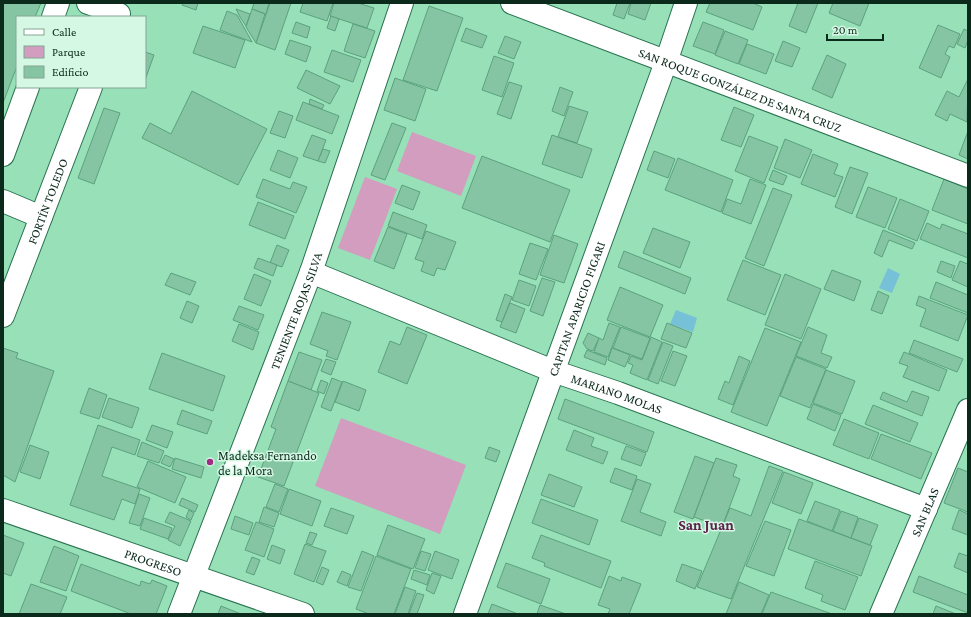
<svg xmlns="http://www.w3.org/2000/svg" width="971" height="617" font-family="'Crimson Pro',serif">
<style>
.green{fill:#d29dbf}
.water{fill:#76c1d8}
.building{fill:#86c5a3;stroke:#5aa27d}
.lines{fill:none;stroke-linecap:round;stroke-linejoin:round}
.minor-casing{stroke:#297350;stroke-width:24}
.minor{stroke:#fff;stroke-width:22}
.poi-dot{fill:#a12b83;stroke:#d4f8e3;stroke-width:1.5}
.labels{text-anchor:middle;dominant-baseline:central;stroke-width:3;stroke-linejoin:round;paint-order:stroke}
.street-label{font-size:13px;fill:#0c2a1c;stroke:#d4f8e3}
.poi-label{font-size:13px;fill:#0c2a1c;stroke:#d4f8e3;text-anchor:start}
.quarter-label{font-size:15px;font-weight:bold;fill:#5d234d;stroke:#d4f8e3}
</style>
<rect width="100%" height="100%" fill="#97e0b8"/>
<g class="green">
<polygon points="412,132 476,156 461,196 397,171"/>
<polygon points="365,177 397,189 370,260 338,248"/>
<polygon points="341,418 466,465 440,534 315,486"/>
</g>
<g class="water">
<polygon points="888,268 900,274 892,293 879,288"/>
<polygon points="676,310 697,318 693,332 670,324"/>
</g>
<g class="building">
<polygon points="3,3 41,3 35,17 17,17 17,66 3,103"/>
<polygon points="183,3 198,3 196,10 182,5"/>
<polygon points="254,3 269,3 266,14 252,9"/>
<polygon points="270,3 291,3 275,50 256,43"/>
<polygon points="303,3 333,3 327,21 300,12"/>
<polygon points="334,3 358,3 374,8 367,28 330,16"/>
<polygon points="617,3 630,3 624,19 613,15"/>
<polygon points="631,3 651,3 645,20 628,14"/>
<polygon points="710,3 753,3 762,7 753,30 706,12"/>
<polygon points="798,3 818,3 806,33 789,26"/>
<polygon points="833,3 869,3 860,26 829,13"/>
<polygon points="429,6 463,18 437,91 403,80"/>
<polygon points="236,9 250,14 246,26 240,17"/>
<polygon points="252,9 265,14 256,43 246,27"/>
<polygon points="227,11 237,15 252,42 220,30"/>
<polygon points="331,16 339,19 335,31 327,28"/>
<polygon points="296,22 310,27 307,38 292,33"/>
<polygon points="703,22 724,30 715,54 693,46"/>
<polygon points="353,24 375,31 365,58 344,51"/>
<polygon points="938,25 960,34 954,48 949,46 945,54 950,57 941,78 919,68"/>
<polygon points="203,26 245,40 235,68 193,53"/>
<polygon points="466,28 487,36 482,48 461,41"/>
<polygon points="964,29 968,31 968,40 965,48 957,44"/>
<polygon points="725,31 748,40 738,64 715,55"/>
<polygon points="505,36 521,42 514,59 498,53"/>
<polygon points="290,40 311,47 306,62 285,54"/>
<polygon points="783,41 800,48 792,67 775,61"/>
<polygon points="747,44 774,54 766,74 739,64"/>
<polygon points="332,50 361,60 353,82 324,72"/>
<polygon points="145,52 154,55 145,80"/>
<polygon points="827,55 846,64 832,98 812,89"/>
<polygon points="494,56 514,63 502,97 482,90"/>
<polygon points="306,70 340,86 330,104 297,88"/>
<polygon points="395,78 426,89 415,121 384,110"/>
<polygon points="968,79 967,122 950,114 947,121 935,115 947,91 959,97"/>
<polygon points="509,82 522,86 511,119 497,114"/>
<polygon points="560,87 573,92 564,116 552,111"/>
<polygon points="192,91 267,129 238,185 142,138 150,123 171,134"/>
<polygon points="310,99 324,105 322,109 309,104"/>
<polygon points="303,102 339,116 332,134 296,120"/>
<polygon points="569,106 588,112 577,143 558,137"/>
<polygon points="734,107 754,115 741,147 721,140"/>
<polygon points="104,108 120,113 94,184 78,178"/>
<polygon points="279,111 293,116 285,138 270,133"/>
<polygon points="392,123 406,128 385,180 371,175"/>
<polygon points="968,131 968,159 959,155"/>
<polygon points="312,135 326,140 318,161 303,156"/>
<polygon points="552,135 592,149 582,178 542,164"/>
<polygon points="749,136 778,147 764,183 735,171"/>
<polygon points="785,139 812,150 800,178 774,168"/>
<polygon points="323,149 330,151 325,163 318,161"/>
<polygon points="278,150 298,158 290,178 270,170"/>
<polygon points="654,151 675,159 668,178 647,170"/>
<polygon points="813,154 838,164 834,174 843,177 835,197 801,184"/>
<polygon points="482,156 570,190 550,242 462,208"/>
<polygon points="678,158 733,180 721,212 665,190"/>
<polygon points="850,167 868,173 852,214 835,207"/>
<polygon points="773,170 787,176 783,185 769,180"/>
<polygon points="263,179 290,189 293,182 307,187 296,213 256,197"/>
<polygon points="750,179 766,185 751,224 722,213 727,199 741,204"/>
<polygon points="944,179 968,189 968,224 932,210"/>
<polygon points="402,185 420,192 413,210 395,203"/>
<polygon points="868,187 897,198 885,228 856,217"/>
<polygon points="773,188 792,195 764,266 745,258"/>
<polygon points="900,199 929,211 917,241 888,229"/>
<polygon points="258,202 294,216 285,239 249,225"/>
<polygon points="393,212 427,225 422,239 388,226"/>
<polygon points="927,223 940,229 942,224 968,234 968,258 920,239"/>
<polygon points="388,227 407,234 394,269 374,261"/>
<polygon points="653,228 690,242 680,268 643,253"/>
<polygon points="883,230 915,243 912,249 889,240 882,257 874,253"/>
<polygon points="426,231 456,242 445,270 437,268 434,276 421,271 424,262 415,259"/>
<polygon points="554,235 578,244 564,283 540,275"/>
<polygon points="530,243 548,249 536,280 519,274"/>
<polygon points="277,245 289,250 282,267 270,263"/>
<polygon points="624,251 691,278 685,294 618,267"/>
<polygon points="258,258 277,265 273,276 254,268"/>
<polygon points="743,260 781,275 765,315 727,300"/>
<polygon points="941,261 955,266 951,278 937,272"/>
<polygon points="960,261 968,264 968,287 952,280"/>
<polygon points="832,270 861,281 854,301 824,289"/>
<polygon points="171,273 196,282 190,295 165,285"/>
<polygon points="254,274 271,281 261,306 244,299"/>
<polygon points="785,274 821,289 801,339 765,325"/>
<polygon points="542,278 555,282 543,316 530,311"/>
<polygon points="519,280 536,286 529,306 512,300"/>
<polygon points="936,282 968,295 968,313 930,298"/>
<polygon points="620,287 663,305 650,337 607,320"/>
<polygon points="878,291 889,296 882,314 871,310"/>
<polygon points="505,294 512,297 502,322 496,320"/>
<polygon points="919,296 968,315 958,341 920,326 926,309 916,305"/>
<polygon points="187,301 199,306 192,323 180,318"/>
<polygon points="510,303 525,309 516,333 500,327"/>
<polygon points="239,306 264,315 258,330 233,320"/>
<polygon points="322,312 351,322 337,360 326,356 328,351 310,344"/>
<polygon points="609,323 620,327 608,357 594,352 599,338 603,340"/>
<polygon points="667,323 692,333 686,348 661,339"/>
<polygon points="239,324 259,332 253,350 232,341"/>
<polygon points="407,327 427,335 407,384 378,372 390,341 400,345"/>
<polygon points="621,327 650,338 642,359 613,348"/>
<polygon points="808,327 827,335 821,353 832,357 827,368 796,356"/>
<polygon points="765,328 801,342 767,426 731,412"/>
<polygon points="588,333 599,338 593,351 587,349 583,343"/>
<polygon points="651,337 662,342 647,380 630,373 633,365 628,363 631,356 642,360"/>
<polygon points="914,340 963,359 957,372 909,353"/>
<polygon points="663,342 673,346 658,384 648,380"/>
<polygon points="3,348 18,353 16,358 54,371 15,482 3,475"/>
<polygon points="612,348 630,355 625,367 608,360"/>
<polygon points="587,350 607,358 605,365 584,357"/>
<polygon points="673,351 687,356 675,386 661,381"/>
<polygon points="299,352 322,360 311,390 288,381"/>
<polygon points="904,352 947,370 939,391 903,377 908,366 899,363"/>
<polygon points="162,353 225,376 213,411 149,389"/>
<polygon points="739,356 750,361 733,405 718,399 725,381 729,383"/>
<polygon points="796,357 826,369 810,408 780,396"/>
<polygon points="326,359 336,362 331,375 321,371"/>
<polygon points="826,370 855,381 842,414 813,403"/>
<polygon points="332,378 342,382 331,411 321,407"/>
<polygon points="321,380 328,383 324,394 317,391"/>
<polygon points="288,381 319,393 284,486 258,477 276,429 271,427"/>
<polygon points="343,381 366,390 359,411 335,402"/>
<polygon points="89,388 107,395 99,419 80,413"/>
<polygon points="912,391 929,397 922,416 880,399 883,392 907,402"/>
<polygon points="109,398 139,408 132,428 102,417"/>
<polygon points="565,399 654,432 647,452 558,419"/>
<polygon points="813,404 841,415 835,431 807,419"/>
<polygon points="873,405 918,423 910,442 865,424"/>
<polygon points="182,410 212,421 207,434 177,424"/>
<polygon points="844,419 879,433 869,459 833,445"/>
<polygon points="98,425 140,440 135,455 112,447 102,476 140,489 135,504 122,499 114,520 70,505"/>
<polygon points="152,425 173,432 167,448 146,440"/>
<polygon points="574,430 594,438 591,446 608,452 603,464 566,450"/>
<polygon points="881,434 932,453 921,479 871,459"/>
<polygon points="142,442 164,451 159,463 137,456"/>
<polygon points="30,445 49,452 40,479 20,472"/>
<polygon points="626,446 646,453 641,466 621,459"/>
<polygon points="489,447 500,451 496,462 485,458"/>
<polygon points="165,455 174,459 170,467 161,463"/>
<polygon points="695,456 714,463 693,519 674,512"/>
<polygon points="175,458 204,467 201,478 172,469"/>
<polygon points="716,458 737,465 733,476 740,479 722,527 694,517"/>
<polygon points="148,461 186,477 175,503 137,487"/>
<polygon points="769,466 783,471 731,599 697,587 730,508 751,516"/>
<polygon points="615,468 637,476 632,490 610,482"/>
<polygon points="958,468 968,472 968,512 944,503"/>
<polygon points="784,472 813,483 801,514 772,503"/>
<polygon points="549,474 582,487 574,507 541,495"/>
<polygon points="637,479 651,484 640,512 666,522 661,536 621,521"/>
<polygon points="275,484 288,489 279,512 266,507"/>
<polygon points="289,489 321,501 312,526 280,514"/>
<polygon points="139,494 150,498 140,526 129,523"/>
<polygon points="182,498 198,505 195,512 179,505"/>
<polygon points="541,499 598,520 589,545 532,523"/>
<polygon points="815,501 840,510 832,531 807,521"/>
<polygon points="264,507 279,513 274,527 259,522"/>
<polygon points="331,508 354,516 347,534 324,526"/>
<polygon points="189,510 194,513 191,520 186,517"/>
<polygon points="959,510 968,514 968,535 952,529"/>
<polygon points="841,511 858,517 851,538 833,531"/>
<polygon points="170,512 191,521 180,546 168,540 175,526 165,522"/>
<polygon points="235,516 253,523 249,535 231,529"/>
<polygon points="144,518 172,528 168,539 140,529"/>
<polygon points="859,518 878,525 870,545 851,538"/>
<polygon points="799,519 872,546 861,576 788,549"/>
<polygon points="765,521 791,530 774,576 746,566"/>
<polygon points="256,522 274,529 264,557 245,550"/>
<polygon points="388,525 425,539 413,569 377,555"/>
<polygon points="310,532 317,534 312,545 306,543"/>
<polygon points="3,535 24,543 11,576 3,573"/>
<polygon points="541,535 611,561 601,588 544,566 545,563 532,558"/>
<polygon points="305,544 326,551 314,582 294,574"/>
<polygon points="272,545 285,550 280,564 267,559"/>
<polygon points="54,546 79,556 66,591 40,582"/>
<polygon points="362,551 374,556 361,591 348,587"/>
<polygon points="421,551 431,554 425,571 415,568"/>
<polygon points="435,551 459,560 452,579 428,570"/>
<polygon points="959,553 968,556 968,573 954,567"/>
<polygon points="376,556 411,569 394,614 369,614 356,609"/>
<polygon points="252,557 260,560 254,575 246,572"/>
<polygon points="815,561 858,577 845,610 821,601 823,595 805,588"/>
<polygon points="506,563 550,579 541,604 497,587"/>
<polygon points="81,564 140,586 141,581 150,584 152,580 167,586 156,614 131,614 71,591"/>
<polygon points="682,564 702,571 695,589 676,581"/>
<polygon points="322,567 329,570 323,585 316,582"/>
<polygon points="414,570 430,575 427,585 411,579"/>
<polygon points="342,571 351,575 347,586 337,582"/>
<polygon points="432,573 441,576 434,594 426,590"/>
<polygon points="609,576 621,581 622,577 641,584 629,614 608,614 610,609 598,605"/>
<polygon points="919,576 968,595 968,613 913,592"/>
<polygon points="739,582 769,595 761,614 726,614"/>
<polygon points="31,584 67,597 60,614 19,614"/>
<polygon points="405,587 416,591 408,614 395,614"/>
<polygon points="771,592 832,614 762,614"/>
<polygon points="417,593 424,595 417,614 409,614"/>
<polygon points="492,604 518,614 488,614"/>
<polygon points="540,605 566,614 537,614"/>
<polygon points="221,606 241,614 218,614"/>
<polygon points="936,606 956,614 933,614"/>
</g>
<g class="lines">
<defs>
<g id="minor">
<polyline points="88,3 119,14"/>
<path id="s1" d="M512,3L968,176"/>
<polyline points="53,17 58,3"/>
<polyline points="3,155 28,87"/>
<polyline points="3,201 41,217"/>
<path id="s2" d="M311,272L553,371L618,393L926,509"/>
<path id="s3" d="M3,316L91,87"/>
<path id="s4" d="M3,510L303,614"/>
<path id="s5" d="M179,614L311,272L402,3"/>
<path id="s6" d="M465,614L666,62L686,3"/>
<path id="s7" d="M881,614L968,410"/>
</g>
</defs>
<use href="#minor" class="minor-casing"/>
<use href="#minor" class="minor"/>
</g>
<circle class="poi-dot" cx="210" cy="462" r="4"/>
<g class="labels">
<g class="street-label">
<text stroke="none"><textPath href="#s1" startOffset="244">SAN ROQUE GONZÁLEZ DE SANTA CRUZ</textPath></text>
<text stroke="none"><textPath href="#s3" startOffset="123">FORTÍN TOLEDO</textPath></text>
<text stroke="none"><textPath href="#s6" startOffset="325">CAPITAN APARICIO FIGARI</textPath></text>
<text stroke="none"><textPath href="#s5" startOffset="325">TENIENTE ROJAS SILVA</textPath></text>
<text stroke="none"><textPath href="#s2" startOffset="329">MARIANO MOLAS</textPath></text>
<text stroke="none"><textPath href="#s7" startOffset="111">SAN BLAS</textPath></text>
<text stroke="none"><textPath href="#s4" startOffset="159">PROGRESO</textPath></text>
</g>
<g class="poi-label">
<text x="218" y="455">Madeksa Fernando<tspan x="218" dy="15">de la Mora</tspan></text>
</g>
<g class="quarter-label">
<text x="706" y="525">San Juan</text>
</g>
</g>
<rect width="971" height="617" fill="none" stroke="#0c2a1c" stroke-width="8"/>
<rect x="16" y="16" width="130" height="72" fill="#d4f8e3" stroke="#84a693"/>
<rect x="24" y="29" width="20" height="6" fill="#ffffff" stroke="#84a693"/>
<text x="52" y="36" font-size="12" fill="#0c2a1c">Calle</text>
<rect x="24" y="46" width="20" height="12" fill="#d29dbf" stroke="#84a693"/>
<text x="52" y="56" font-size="12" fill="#0c2a1c">Parque</text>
<rect x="24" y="66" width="20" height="12" fill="#86c5a3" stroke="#84a693"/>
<text x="52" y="76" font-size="12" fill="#0c2a1c">Edificio</text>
<path d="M827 34v6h56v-6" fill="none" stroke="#0c2a1c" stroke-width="2"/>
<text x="833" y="34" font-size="12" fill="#0c2a1c" stroke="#d4f8e3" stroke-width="3" paint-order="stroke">20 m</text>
</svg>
